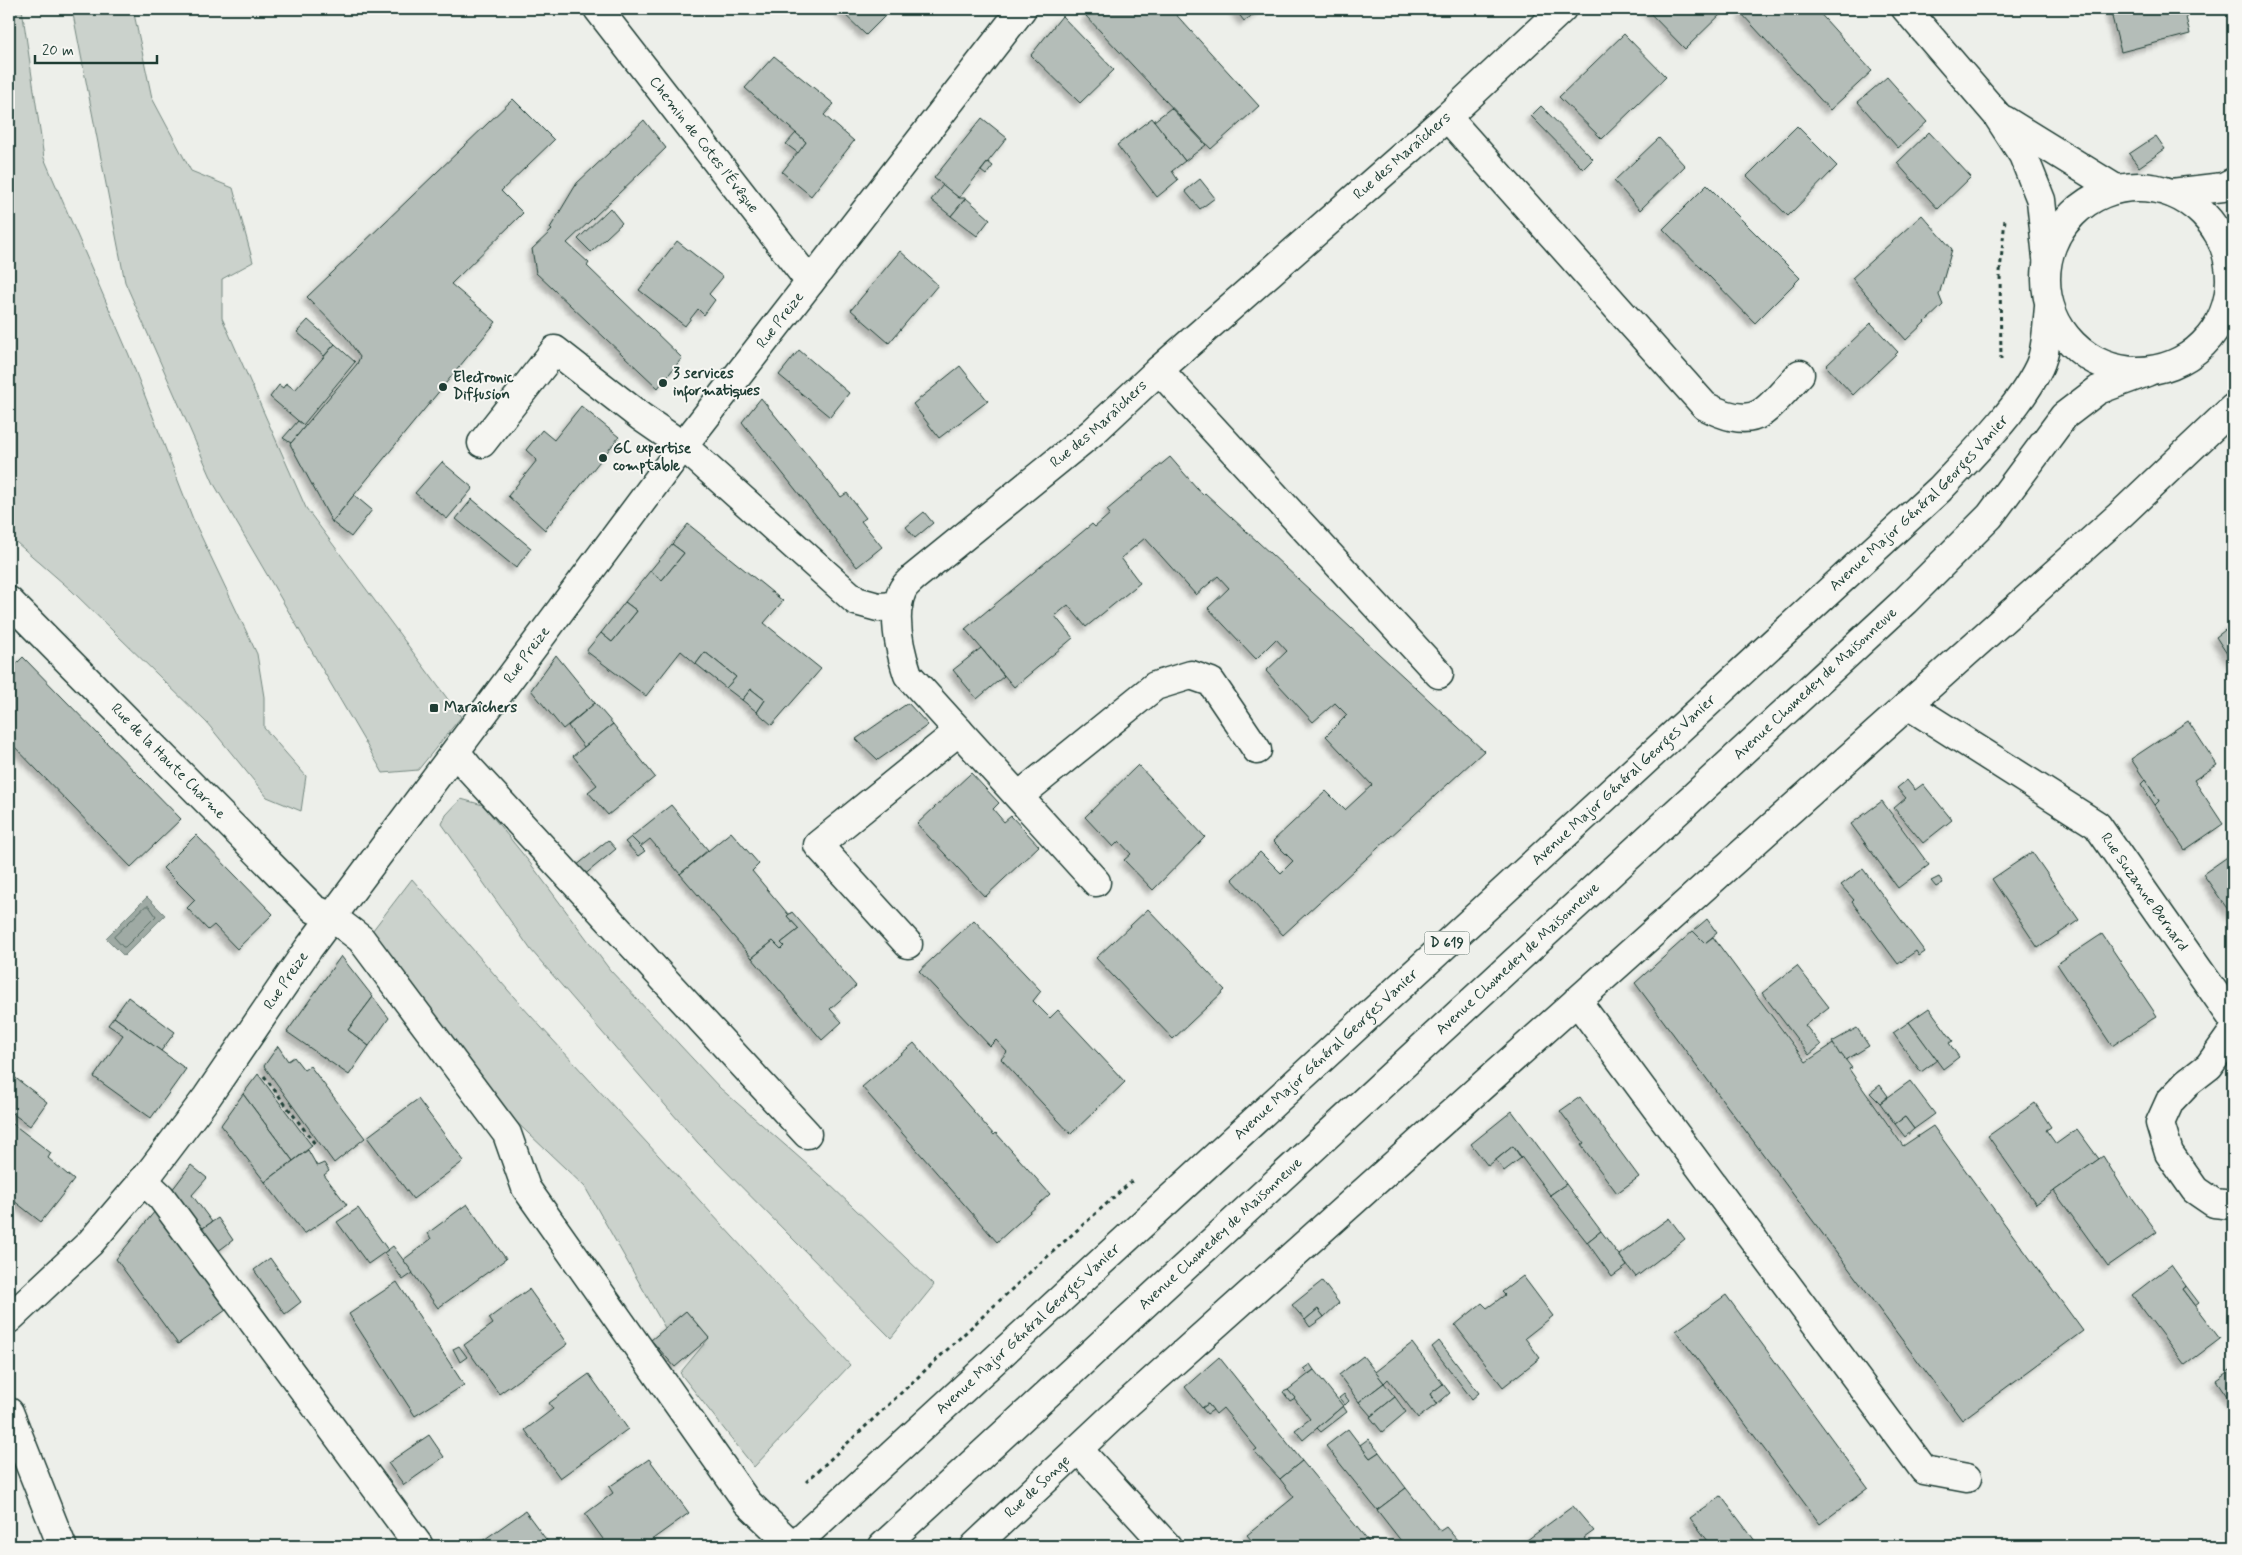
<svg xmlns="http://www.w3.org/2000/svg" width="2242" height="1555" font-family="Mynerve,sans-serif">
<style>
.green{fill:#cbd2cc;stroke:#758880}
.water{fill:#9faaa4;stroke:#6c7e77}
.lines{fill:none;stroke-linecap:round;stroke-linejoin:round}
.shore{stroke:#526961;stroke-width:1}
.building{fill:#b4bdb8;stroke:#1f3d34;filter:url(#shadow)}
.minor-casing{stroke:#1f3d34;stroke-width:31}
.major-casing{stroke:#1f3d34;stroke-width:31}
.highway-casing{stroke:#1f3d34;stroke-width:31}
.path{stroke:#1f3d34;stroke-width:3;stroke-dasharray:4 4;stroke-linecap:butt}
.minor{stroke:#f6f6f2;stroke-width:28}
.major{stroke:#f6f6f2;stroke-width:28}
.highway{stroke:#f6f6f2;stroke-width:28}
.poi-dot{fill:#1f3d34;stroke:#f6f6f2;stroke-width:2}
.labels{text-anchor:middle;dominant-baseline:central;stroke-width:4;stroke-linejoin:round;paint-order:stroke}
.shield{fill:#f6f6f2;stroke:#60746d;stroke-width:1}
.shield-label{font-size:14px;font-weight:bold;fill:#1f3d34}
.street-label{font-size:15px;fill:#1f3d34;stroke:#f6f6f2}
.poi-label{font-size:15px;font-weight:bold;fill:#1f3d34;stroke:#f6f6f2;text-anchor:start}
</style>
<defs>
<filter id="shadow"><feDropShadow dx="-4.5" dy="4.5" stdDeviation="2.5" flood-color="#0004"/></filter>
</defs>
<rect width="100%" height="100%" fill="#edefea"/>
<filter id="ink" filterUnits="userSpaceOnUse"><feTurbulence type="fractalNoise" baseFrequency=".02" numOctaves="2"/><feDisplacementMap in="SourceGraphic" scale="10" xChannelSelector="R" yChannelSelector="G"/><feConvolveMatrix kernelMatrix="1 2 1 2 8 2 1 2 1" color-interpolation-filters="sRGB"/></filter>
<g filter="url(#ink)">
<g class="green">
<polygon points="9,9 22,9 44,158 129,355 193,519 257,654 264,697 264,728 306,776 301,811 267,797 207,723 71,590 9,536"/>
<polygon points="72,9 133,9 152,98 191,171 233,188 253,262 222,279 222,318 306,508 461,717 418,770 383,773 214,484 125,282"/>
<polygon points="461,799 483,805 530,863 610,970 720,1088 826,1181 934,1285 891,1338 698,1143 531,950 442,824 446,815"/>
<polygon points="412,879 520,1004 850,1365 754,1467 680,1373 709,1338 686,1311 665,1328 585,1187 491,1098 366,939"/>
</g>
<polygon class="water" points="147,897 165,915 124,956 106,938"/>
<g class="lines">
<polygon class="shore" points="146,906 149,906 156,916 125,947 123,947 114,937"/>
</g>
<g class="building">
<polygon points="839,9 880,9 886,15 866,35"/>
<polygon points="1094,9 1171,9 1259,106 1211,149 1086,16"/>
<polygon points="1235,9 1262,9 1244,21"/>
<polygon points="1646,9 1726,9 1685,49"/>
<polygon points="1748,9 1816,9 1872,71 1830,110 1742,14"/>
<polygon points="2110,9 2184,9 2190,34 2121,52"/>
<polygon points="1062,16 1114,70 1080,103 1031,55"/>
<polygon points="1624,34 1666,77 1602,139 1559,97"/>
<polygon points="774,56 834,104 824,115 854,141 811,196 782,172 806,142 745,88"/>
<polygon points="1887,77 1927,122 1898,148 1858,102"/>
<polygon points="513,99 554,140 501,191 523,213 451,284 496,322 332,522 290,444 357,364 360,357 346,337 307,297"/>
<polygon points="1541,106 1593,159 1583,169 1531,116"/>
<polygon points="1171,108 1206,145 1185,161 1154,121"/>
<polygon points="982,118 1007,138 959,198 934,178"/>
<polygon points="1152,118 1185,161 1172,171 1178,180 1157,197 1117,145"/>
<polygon points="644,120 666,148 567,243 589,263 587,266 682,358 658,388 536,273 532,249 552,230 550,228 577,183"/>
<polygon points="1797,126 1837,166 1788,216 1747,176"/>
<polygon points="1929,132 1971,177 1938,209 1897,163"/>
<polygon points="796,133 806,142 798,153 786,144"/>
<polygon points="2156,136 2165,149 2139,167 2129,154"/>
<polygon points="1659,138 1685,166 1640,210 1614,181"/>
<polygon points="988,162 993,166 986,175 981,171"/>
<polygon points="1200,179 1215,198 1200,209 1185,191"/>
<polygon points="943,185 959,198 966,198 951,216 931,200"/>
<polygon points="1707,185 1800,278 1755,323 1663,229"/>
<polygon points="966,198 990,219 977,236 951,216"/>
<polygon points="610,208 622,223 591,252 578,239"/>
<polygon points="1922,215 1952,249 1939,295 1943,305 1906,340 1852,278"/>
<polygon points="677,241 723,277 709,294 715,300 704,315 698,309 685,326 639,290"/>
<polygon points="900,251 938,285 889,343 851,310"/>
<polygon points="308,320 335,344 324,356 297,332"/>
<polygon points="1871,323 1898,352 1853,395 1826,366"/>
<polygon points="335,344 355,362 303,425 270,397 279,385 283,388 286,383 295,390"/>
<polygon points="799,350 849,393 830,417 779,375"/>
<polygon points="960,366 988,401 939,438 913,404"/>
<polygon points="761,398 841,497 847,493 866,518 861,521 882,547 857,567 742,422"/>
<polygon points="581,406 619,437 545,530 508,496 537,460 526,450 542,430 554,440"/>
<polygon points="298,421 305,426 291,443 283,438"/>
<polygon points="1170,457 1203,495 1205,493 1484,751 1283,935 1232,879 1260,852 1281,873 1293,861 1273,841 1326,791 1345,810 1372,785 1326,736 1347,715 1335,703 1313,722 1266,671 1287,651 1276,639 1256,659 1208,608 1229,588 1218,576 1196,595 1145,538 1121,558 1140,583 1086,627 1068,605 1055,616 1073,638 1014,687 965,629 1092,524 1095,527 1110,514 1107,510"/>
<polygon points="442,462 473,488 447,519 415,493"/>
<polygon points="354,495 372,510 351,537 332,522"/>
<polygon points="472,499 531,548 516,568 456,519"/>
<polygon points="924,512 933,523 915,538 906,527"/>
<polygon points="688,524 783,601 764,623 821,669 772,725 757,712 765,700 751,689 742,700 726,688 736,677 705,652 696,664 681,651 646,696 586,651 601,633 612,642 637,611 625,602 650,571 662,580 684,553 672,544"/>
<polygon points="672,544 684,553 662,580 650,571"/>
<polygon points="625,602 637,611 612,642 601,633"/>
<polygon points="2233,624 2233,663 2216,637"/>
<polygon points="981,648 1004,676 977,699 953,670"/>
<polygon points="705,652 736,677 726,688 696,664"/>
<polygon points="556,655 595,703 563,729 531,690"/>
<polygon points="23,657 181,819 131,867 9,741 9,671"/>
<polygon points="751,689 765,700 757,712 742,700"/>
<polygon points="595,703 613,724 584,747 568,726"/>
<polygon points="908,703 928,725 878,760 856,739"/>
<polygon points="2188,721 2217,765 2194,780 2223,824 2185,850 2155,805 2159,801 2131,759"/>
<polygon points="613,724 655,777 608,815 588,792 597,785 573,756"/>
<polygon points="1138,765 1205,837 1153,890 1124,860 1131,854 1119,841 1113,847 1085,817"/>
<polygon points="971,773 999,803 993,809 1004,822 1011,816 1039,846 985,897 917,824"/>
<polygon points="1907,780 1915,790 1923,784 1952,820 1923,843 1894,808 1906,798 1897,788"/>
<polygon points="2145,780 2159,801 2155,805 2141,784"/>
<polygon points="1882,801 1929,865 1898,888 1851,824"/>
<polygon points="671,805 708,850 680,874 650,839 640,847 631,837"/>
<polygon points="731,832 759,864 752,871 788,914 791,913 787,916 799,929 781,943 784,946 781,949 773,941 752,958 680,874"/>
<polygon points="196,835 273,914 237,949 214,925 208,930 187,908 195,900 163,868"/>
<polygon points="631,837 645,851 638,856 625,842"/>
<polygon points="608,840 616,849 583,876 576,866"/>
<polygon points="2032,852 2079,920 2038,948 1992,879"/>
<polygon points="2233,853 2233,917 2203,874"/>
<polygon points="1863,869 1925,952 1919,956 1916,951 1898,964 1852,902 1854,900 1841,885"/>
<polygon points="1939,877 1943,883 1936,887 1931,881"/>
<polygon points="1148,909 1225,990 1173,1039 1096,958"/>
<polygon points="792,912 856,986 830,1009 842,1022 822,1040 752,958 773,941 781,949 784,946 781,943 799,929 787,916"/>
<polygon points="1707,919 1717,933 1705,943 1693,931"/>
<polygon points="974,920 1041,991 1033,1001 1050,1018 1058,1010 1125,1082 1071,1134 1001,1059 1007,1052 996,1040 990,1046 919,971"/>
<polygon points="1693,931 1705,943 1713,937 1806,1062 1833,1044 1852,1068 1849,1069 1903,1146 1933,1126 2083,1331 1962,1420 1635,983"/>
<polygon points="2102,934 2157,1016 2112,1046 2057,964"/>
<polygon points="341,956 373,997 348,1030 369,1046 349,1075 287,1032"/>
<polygon points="1797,966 1829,1007 1805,1025 1821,1045 1809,1055 1762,993"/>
<polygon points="128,997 175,1032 161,1051 114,1017"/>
<polygon points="373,997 389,1018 369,1046 348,1030"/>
<polygon points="1929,1008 1953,1041 1949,1043 1959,1057 1943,1069 1909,1022"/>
<polygon points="114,1017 186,1069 151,1118 94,1077 123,1035 108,1025"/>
<polygon points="1909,1022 1937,1060 1921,1072 1893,1033"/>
<polygon points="1857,1028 1869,1046 1846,1060 1842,1054 1840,1055 1832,1042"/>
<polygon points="914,1043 994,1135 996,1133 1050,1194 997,1242 862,1087"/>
<polygon points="278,1046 288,1061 294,1057 304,1070 310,1066 365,1138 334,1163 264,1066"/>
<polygon points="9,1073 47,1102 30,1126 9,1111"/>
<polygon points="258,1074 312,1146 293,1161 243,1094"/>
<polygon points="1910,1081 1935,1114 1914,1129 1905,1117 1895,1124 1880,1103"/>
<polygon points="1880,1085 1888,1096 1880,1103 1870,1093"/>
<polygon points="243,1094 293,1161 265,1182 221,1125"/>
<polygon points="1580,1097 1639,1177 1617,1193 1581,1145 1584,1143 1560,1111"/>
<polygon points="418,1099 464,1161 413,1199 367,1137"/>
<polygon points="2035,1103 2051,1127 2046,1130 2056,1144 2077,1129 2099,1159 2036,1204 1988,1136"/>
<polygon points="1512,1111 1566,1184 1550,1195 1513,1146 1488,1166 1471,1144"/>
<polygon points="1905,1117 1914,1129 1905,1137 1895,1124"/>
<polygon points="9,1121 51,1153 48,1158 74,1180 41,1222 9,1197"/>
<polygon points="1513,1146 1521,1158 1504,1171 1496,1160"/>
<polygon points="308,1150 317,1166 324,1163 329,1171 324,1175 347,1205 304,1234 265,1182"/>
<polygon points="2103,1156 2129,1198 2131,1196 2157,1232 2108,1266 2054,1191"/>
<polygon points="191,1165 207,1178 192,1195 212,1222 200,1230 172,1190"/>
<polygon points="1566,1184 1601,1231 1587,1242 1550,1195"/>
<polygon points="467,1204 506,1259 438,1308 403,1260 431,1239 428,1233"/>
<polygon points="358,1208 388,1250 368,1264 337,1222"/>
<polygon points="155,1211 226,1310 178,1344 116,1259"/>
<polygon points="218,1218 233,1240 217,1252 200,1230"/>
<polygon points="1669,1218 1685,1239 1636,1277 1619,1255"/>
<polygon points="1601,1231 1627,1266 1612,1277 1587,1242"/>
<polygon points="393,1246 413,1273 403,1280 384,1253"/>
<polygon points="270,1258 301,1302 285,1314 254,1270"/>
<polygon points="2171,1265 2186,1286 2182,1289 2220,1339 2185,1365 2132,1295"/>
<polygon points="1523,1276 1553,1316 1525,1338 1540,1358 1503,1387 1455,1325 1482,1303 1487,1308 1505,1295 1502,1292"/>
<polygon points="1322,1281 1339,1303 1324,1317 1318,1309 1305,1320 1292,1305"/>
<polygon points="397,1282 464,1385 415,1416 349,1314"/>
<polygon points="2186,1286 2199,1303 2195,1306 2182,1289"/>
<polygon points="529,1289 568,1344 499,1394 464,1345 493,1324 489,1318"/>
<polygon points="1726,1295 1868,1488 1820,1524 1676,1331"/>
<polygon points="1318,1309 1324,1317 1310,1327 1305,1320"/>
<polygon points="686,1311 709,1338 675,1367 651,1340"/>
<polygon points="1439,1341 1479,1393 1472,1399 1432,1347"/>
<polygon points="1412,1343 1443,1384 1430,1394 1437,1404 1418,1418 1388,1379 1384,1383 1375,1372"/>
<polygon points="459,1346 467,1357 460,1362 453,1349"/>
<polygon points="1363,1356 1384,1383 1359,1402 1339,1375"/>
<polygon points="1219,1357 1302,1461 1280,1479 1254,1451 1257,1449 1223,1408 1216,1414 1208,1404 1202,1408 1185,1387"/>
<polygon points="1310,1364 1314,1370 1308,1374 1303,1369"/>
<polygon points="2233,1368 2233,1405 2216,1380"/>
<polygon points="1314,1370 1343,1406 1303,1440 1295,1430 1310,1419 1288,1390"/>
<polygon points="589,1374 628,1429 560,1478 525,1430 553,1409 549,1403"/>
<polygon points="1384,1383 1395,1397 1371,1416 1359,1402"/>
<polygon points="1443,1384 1450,1393 1437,1404 1430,1394"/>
<polygon points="1288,1390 1295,1398 1290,1401 1283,1392"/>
<polygon points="1344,1394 1349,1401 1345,1405 1339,1398"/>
<polygon points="1395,1397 1406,1412 1382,1432 1370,1417"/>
<polygon points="1208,1404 1213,1410 1207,1414 1202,1408"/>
<polygon points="1343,1406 1347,1412 1321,1432 1317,1428"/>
<polygon points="1348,1429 1370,1458 1379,1452 1406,1488 1377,1510 1326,1446"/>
<polygon points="429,1435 444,1457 404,1485 388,1463"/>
<polygon points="1368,1439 1379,1452 1370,1458 1360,1445"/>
<polygon points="649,1459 689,1513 643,1546 608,1546 585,1514 613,1493 609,1487"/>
<polygon points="1302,1461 1356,1526 1372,1546 1256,1546 1247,1535 1294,1497 1280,1479"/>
<polygon points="1406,1488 1440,1531 1446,1527 1458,1541 1451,1546 1405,1546 1377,1510"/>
<polygon points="1721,1496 1759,1546 1712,1546 1690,1518"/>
<polygon points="1573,1506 1594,1531 1584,1538 1588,1543 1583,1546 1519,1546"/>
<polygon points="525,1511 551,1546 475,1546"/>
</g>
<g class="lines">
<defs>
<g id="minor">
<path id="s1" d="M598,9L810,282"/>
<polyline points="1906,9 1997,115 2023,155 2041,200 2047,258"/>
<path d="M1447,117L1705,406C1721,414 1744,424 1761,413C1773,406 1790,384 1800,374"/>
<polyline points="2004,120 2116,189"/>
<polyline points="1159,370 1439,674"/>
<polyline points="482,443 555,350 641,417 683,446 856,601 878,607 898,606"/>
<path id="s2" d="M9,601L314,909L332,917L361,939L507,1134L526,1188L747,1502L793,1546"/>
<path id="s3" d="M1908,705L2097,825L2233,1019"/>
<polyline points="456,752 468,767 807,1134"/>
<polyline points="1019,796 1155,686 1191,675 1211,682 1257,750"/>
<path id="s4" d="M1096,882L908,675C900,651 891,616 902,591C904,586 909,582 912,579L1093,432L1159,370L1447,117L1562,9"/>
<polyline points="908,944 818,845 959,731"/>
<polyline points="1577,1001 1924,1470 1967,1478"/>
<polyline points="2233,1032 2209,1066 2187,1083 2170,1101 2160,1123 2169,1153 2195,1190 2214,1203 2233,1205"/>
<polyline points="143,1180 161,1197 419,1546"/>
<path id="s5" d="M9,1319L90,1243L148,1175L207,1097L308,949L683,446L1022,9"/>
<polyline points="9,1412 62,1546"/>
<polyline points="1078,1449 1167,1546"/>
<path id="s6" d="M975,1546L1110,1419L2119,516L2233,408"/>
</g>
<g id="major">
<circle cx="2138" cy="279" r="92"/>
<path id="s7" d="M793,1546L1940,489C1972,455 2019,409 2039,367C2047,350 2047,325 2049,307"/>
<path id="s8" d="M883,1546L1905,601L1990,516L2064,416L2098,390L2147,372"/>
</g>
<g id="highway">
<polyline points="2172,193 2223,187 2233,182"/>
<polyline points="2230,286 2233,283"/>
</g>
</defs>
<use href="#minor" class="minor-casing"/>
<use href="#major" class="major-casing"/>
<use href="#highway" class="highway-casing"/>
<g class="path">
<polyline points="2001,360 2000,272 2005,219"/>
<polyline points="264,1076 315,1144"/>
<polyline points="806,1482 1028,1274 1132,1181"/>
</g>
<use href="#minor" class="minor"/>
<use href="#major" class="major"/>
<use href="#highway" class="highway"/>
</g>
</g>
<g class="poi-dot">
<circle cx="663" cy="383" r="5"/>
<circle cx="443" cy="387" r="5"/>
<circle cx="603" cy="458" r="5"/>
<rect x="429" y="703" width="10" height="10" rx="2.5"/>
</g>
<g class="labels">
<rect class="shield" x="1424.5" y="931.5" width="45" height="23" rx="4"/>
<g class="shield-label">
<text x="1447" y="943">D 619</text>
</g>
<g class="street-label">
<text stroke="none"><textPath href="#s1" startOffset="172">Chemin de Cotes l'Évêque</textPath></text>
<text stroke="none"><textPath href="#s4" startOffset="1029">Rue des Maraîchers</textPath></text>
<text stroke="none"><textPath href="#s5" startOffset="1264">Rue Preize</textPath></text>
<text stroke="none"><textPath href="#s4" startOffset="624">Rue des Maraîchers</textPath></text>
<text stroke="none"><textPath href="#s7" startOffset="1535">Avenue Major Général Georges Vanier</textPath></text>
<text stroke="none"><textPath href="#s5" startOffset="844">Rue Preize</textPath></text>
<text stroke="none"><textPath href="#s8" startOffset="1270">Avenue Chomedey de Maisonneuve</textPath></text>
<text stroke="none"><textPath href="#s2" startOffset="226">Rue de la Haute Charme</textPath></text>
<text stroke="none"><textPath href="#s7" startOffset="1130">Avenue Major Général Georges Vanier</textPath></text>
<text stroke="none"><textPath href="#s3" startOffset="306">Rue Suzanne Bernard</textPath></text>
<text stroke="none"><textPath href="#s8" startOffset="865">Avenue Chomedey de Maisonneuve</textPath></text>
<text stroke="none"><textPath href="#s5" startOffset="439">Rue Preize</textPath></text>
<text stroke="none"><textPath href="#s7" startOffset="725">Avenue Major Général Georges Vanier</textPath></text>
<text stroke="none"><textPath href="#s8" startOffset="460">Avenue Chomedey de Maisonneuve</textPath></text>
<text stroke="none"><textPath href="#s7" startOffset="320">Avenue Major Général Georges Vanier</textPath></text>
<text stroke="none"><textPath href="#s6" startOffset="86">Rue de Songe</textPath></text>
</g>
<g class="poi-label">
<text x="673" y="374">3 services<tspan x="673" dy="17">informatiques</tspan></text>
<text x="453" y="378">Electronic<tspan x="453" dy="17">Diffusion</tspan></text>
<text x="613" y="449">GC expertise<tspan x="613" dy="17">comptable</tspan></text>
<text x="444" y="708">Maraîchers</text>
</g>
</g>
<rect width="2242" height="1555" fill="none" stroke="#f6f6f2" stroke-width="30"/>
<rect x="15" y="15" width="2212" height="1525" fill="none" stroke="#1f3d34" stroke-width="2" filter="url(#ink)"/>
<path d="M35 55v8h122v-8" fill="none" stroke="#1f3d34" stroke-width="2.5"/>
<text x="42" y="55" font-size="15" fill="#1f3d34" stroke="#f6f6f2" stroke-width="4" paint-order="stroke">20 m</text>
</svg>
